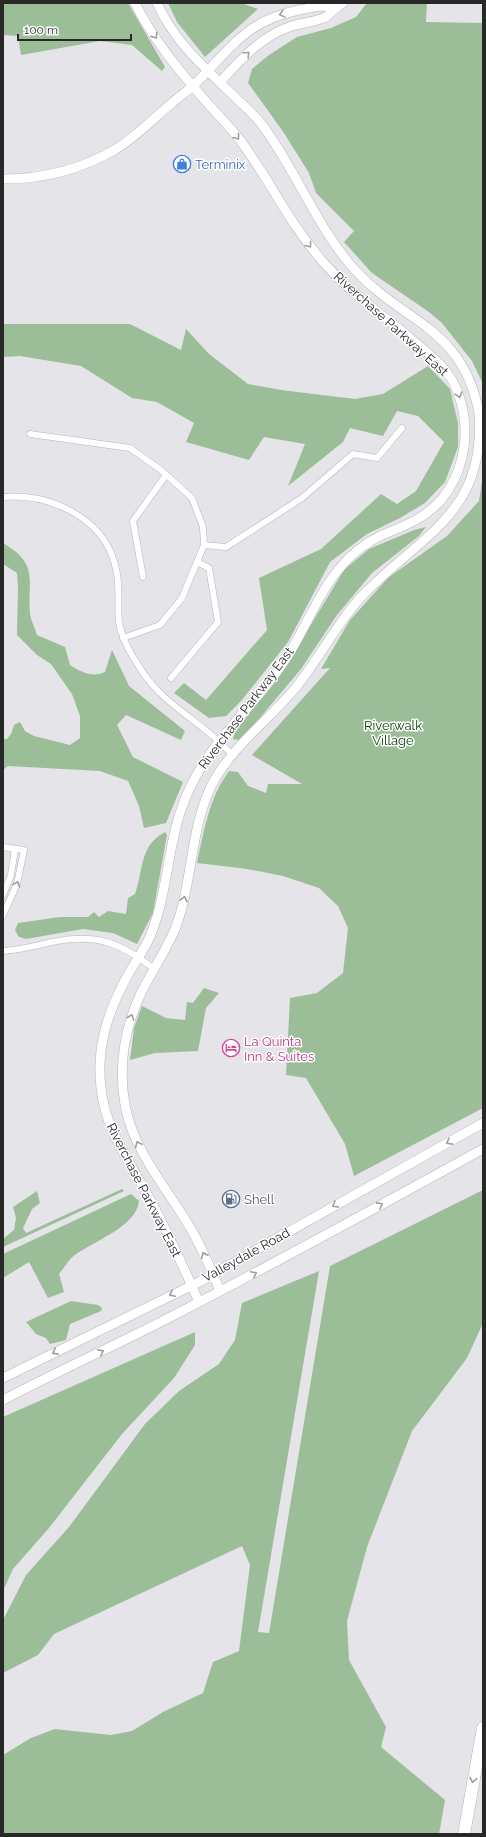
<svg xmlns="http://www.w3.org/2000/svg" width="486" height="1837" font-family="Raleway,sans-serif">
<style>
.green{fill:#9bbe98}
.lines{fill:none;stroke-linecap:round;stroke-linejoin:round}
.street-casing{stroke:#b6b6bb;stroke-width:7}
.secondary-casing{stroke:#b6b6bb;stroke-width:10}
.highway-casing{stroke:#b6b6bb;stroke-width:13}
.street{stroke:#fff;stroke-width:6}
.secondary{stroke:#fff;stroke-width:9}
.highway{stroke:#fff;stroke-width:12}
.oneway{stroke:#9e9e9f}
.labels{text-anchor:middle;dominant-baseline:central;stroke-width:3;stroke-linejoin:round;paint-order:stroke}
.shop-label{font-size:13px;fill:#366cbe;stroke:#fff;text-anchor:start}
.street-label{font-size:13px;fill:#282829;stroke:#fff}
.park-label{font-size:13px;fill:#053f05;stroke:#fff}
.hotel-label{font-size:13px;fill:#b23c85;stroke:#fff;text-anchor:start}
.service-label{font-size:13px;fill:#4e5e75;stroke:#fff;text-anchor:start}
</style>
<rect width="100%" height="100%" fill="#e4e4e9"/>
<g class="green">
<polygon points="3,3 128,3 165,67 162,71 132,45 100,41 21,55 18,36 3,35"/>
<polygon points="168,3 241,3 258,9 205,57 177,22"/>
<polygon points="367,3 427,3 426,22 483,23 483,384 472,361 442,323 429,312 372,273 344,242 354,231 316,193 309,173 284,133 248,83 252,69 269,55 297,37 331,28 356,17"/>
<polygon points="3,324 130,324 181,350 186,329 209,354 248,384 281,390 355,399 383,394 428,366 450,389 458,423 458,447 445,482 425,503 400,518 367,534 330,562 288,642 241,701 226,716 209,718 174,693 184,683 206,700 267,630 259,578 321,549 381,494 397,504 416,491 444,442 418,416 397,411 383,436 350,428 343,442 288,486 305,444 264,437 249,460 186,442 194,423 157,402 132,398 81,366 20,356 3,357"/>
<path d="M483,475V1108L354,1176L345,1144L306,1078L286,1075L290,998L317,993L343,973L348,928L338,906L319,888L283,876L247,869L197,863C204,831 209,798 229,771L238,772L248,786L266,793L268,784H302L252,755L330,668L321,669L350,620L389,577L447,536L479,501Z"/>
<polygon points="426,527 419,536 372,573 337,615 301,669 252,727 239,740 233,739 235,732 286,666 344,570 369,549 414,530"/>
<path d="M3,543C40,565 27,579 30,614C31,621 35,628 37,635L65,647L70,665C81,672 92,678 105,672L112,650L129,686L185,731L181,740L126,715L117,725L133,757L183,782L166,823L144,828L139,806L128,781L100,771L8,766L3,770V739H7L11,734L14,725L20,722L25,731L34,736L70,745L80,738V716L72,694L51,664L37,655L17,635L18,587L17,573L3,564Z"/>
<path d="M165,832L167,835L153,913L137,944L113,933L83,929L26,939L19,937L15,930L18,923L60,917H88L94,912L99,917L108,911L126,914L128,898L135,894C144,869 139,846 165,832Z"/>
<polygon points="204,988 219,993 206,1008 198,1051 155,1053 130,1060 134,1028 142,1006 166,1018 185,1020 187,1002 193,1003"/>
<polygon points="122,1189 124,1191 3,1247 3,1239 14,1230 16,1218 13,1207 37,1191 40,1203 32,1209 23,1228 26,1233"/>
<polygon points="483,1190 483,1323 467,1358 412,1431 367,1547 347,1621 349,1660 386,1727 381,1747 445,1800 439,1834 3,1834 3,1755 31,1738 55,1729 111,1735 132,1731 163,1712 203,1693 213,1662 239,1651 250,1565 242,1546 54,1634 38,1655 3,1673 3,1620 26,1575 69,1527 145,1424 179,1391 219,1364 235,1340 242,1303 319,1271 258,1632 269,1633 330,1266"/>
<path d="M131,1194L139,1201C136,1227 94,1241 75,1255C69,1259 64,1268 59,1274L64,1292L48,1298L29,1262L3,1278V1254Z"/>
<polygon points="71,1301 98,1305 102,1308 101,1311 70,1324 66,1340 50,1344 46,1338 36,1334 26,1322"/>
<polygon points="195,1332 195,1345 174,1378 122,1434 49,1528 13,1569 3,1591 3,1417"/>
</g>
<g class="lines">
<defs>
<g id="street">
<polyline points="30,434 130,448 161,470 192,498 203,527 204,545 182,598 160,625 123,638"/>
<path d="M3,497C49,493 103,517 115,565C121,584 117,603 119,622C122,640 132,656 142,671C164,706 206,724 232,755"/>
<polyline points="204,545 226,547 302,498 353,454 377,458 402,428"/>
<polyline points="143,577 133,521 166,475"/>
<polyline points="171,678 218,622 209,568 197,562"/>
<polyline points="3,847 24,850 17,884 3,915"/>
<polyline points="3,895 11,875 15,849"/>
<path d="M3,951C19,950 35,946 52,942C95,933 120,942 154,969"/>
</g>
<g id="secondary">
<path d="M135,3C153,40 182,74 209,105C219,116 231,128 240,140C270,180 291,227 325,264C349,291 379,313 408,336C421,348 438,359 448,374C456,384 460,397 463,410C469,441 462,474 442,499C426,518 404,526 382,535C365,543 351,554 339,569C314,599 302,639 278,670C247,713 206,747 186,797C167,841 169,890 151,934C145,949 135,962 128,975C108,1011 96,1047 101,1088C105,1129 129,1160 148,1196C167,1230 183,1266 199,1302"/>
<path d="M157,3C175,43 205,68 236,98C245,107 255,115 263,126C297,172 317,228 355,270C405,324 463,327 479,413C486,512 423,534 366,592C339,619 321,656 297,686C271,718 236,743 215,779C189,825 194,881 175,929C166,950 153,970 142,991C125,1026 118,1066 125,1105C133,1149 163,1183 186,1221C200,1243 210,1267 220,1291"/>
<path d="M220,82C240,61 260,37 289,27C300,23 313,22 324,18C328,16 336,7 343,3"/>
<path d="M3,179C43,179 82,169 116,149C137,136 153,119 172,103C179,97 186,92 193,86C230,50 244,21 299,10C312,8 321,4 334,8"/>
<polyline points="3,1378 199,1282 483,1123"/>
<path d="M3,1400C62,1369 123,1342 182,1311C283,1259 383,1204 483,1149"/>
</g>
<polyline id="highway" points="464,1834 483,1728"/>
</defs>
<use href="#street" class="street-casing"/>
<use href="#secondary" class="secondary-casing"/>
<use href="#highway" class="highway-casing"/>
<use href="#street" class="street"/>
<use href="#secondary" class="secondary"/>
<use href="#highway" class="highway"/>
</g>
<defs><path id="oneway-chevron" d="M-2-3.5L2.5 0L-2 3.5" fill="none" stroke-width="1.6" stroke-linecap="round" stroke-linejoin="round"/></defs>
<g class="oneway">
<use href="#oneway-chevron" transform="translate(282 14) rotate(165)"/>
<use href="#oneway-chevron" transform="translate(155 36) rotate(55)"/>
<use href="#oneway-chevron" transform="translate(247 54) rotate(-45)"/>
<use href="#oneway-chevron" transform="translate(237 137) rotate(52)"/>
<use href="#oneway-chevron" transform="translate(309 245) rotate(53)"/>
<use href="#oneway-chevron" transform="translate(459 395) rotate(73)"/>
<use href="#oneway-chevron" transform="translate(17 884) rotate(-70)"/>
<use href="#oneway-chevron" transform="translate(184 899) rotate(-78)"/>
<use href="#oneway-chevron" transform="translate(131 1017) rotate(-71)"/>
<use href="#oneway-chevron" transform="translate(449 1142) rotate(152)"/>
<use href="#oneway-chevron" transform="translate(138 1144) rotate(-115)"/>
<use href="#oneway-chevron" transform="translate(335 1205) rotate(150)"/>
<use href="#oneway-chevron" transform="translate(380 1205) rotate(-29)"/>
<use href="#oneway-chevron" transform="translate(204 1255) rotate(-115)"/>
<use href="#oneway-chevron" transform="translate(254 1274) rotate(-27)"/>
<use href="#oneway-chevron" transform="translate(172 1294) rotate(154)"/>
<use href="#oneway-chevron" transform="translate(55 1352) rotate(154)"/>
<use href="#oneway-chevron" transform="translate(101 1352) rotate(-26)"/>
<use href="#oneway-chevron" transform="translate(473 1780) rotate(100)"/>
</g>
<defs>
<symbol id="shop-ring" viewBox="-11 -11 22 22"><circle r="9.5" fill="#fff" stroke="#3f7fe0" stroke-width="1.5"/><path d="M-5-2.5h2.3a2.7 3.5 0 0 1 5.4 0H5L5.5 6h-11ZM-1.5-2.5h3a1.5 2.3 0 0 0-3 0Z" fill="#3f7fe0"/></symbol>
<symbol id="hotel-ring" viewBox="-11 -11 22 22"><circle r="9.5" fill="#fff" stroke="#d1479c" stroke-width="1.5"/><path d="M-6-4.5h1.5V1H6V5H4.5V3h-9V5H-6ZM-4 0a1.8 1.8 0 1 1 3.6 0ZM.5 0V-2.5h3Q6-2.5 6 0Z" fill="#d1479c"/></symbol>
<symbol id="fuel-ring" viewBox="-11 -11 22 22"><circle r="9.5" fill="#fff" stroke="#5c6f8a" stroke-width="1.5"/><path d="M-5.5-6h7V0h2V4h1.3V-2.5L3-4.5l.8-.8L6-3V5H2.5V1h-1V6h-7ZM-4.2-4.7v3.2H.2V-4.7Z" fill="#5c6f8a"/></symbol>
</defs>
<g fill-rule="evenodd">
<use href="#shop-ring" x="172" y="154" width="20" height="20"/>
<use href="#hotel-ring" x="221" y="1038" width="20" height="20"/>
<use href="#fuel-ring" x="221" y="1189" width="20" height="20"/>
</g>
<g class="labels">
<g class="shop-label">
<text x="195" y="164">Terminix</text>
</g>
<g class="street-label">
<text transform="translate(391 324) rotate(42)">Riverchase Parkway East</text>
<text transform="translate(246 708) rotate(-53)">Riverchase Parkway East</text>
<text transform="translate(144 1190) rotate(63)">Riverchase Parkway East</text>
<text transform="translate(246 1255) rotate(-29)">Valleydale Road</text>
</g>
<g class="park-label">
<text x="393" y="725">Riverwalk<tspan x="393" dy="15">Village</tspan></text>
</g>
<g class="hotel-label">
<text x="244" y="1041">La Quinta<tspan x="244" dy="15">Inn &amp; Suites</tspan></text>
</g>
<g class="service-label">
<text x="244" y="1199">Shell</text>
</g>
</g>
<rect width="486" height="1837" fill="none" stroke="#282829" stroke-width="8"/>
<path d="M18 34v6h113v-6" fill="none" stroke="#282829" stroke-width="2"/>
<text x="24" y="34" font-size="12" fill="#282829" stroke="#ffffff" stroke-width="3" paint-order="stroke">100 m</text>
</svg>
